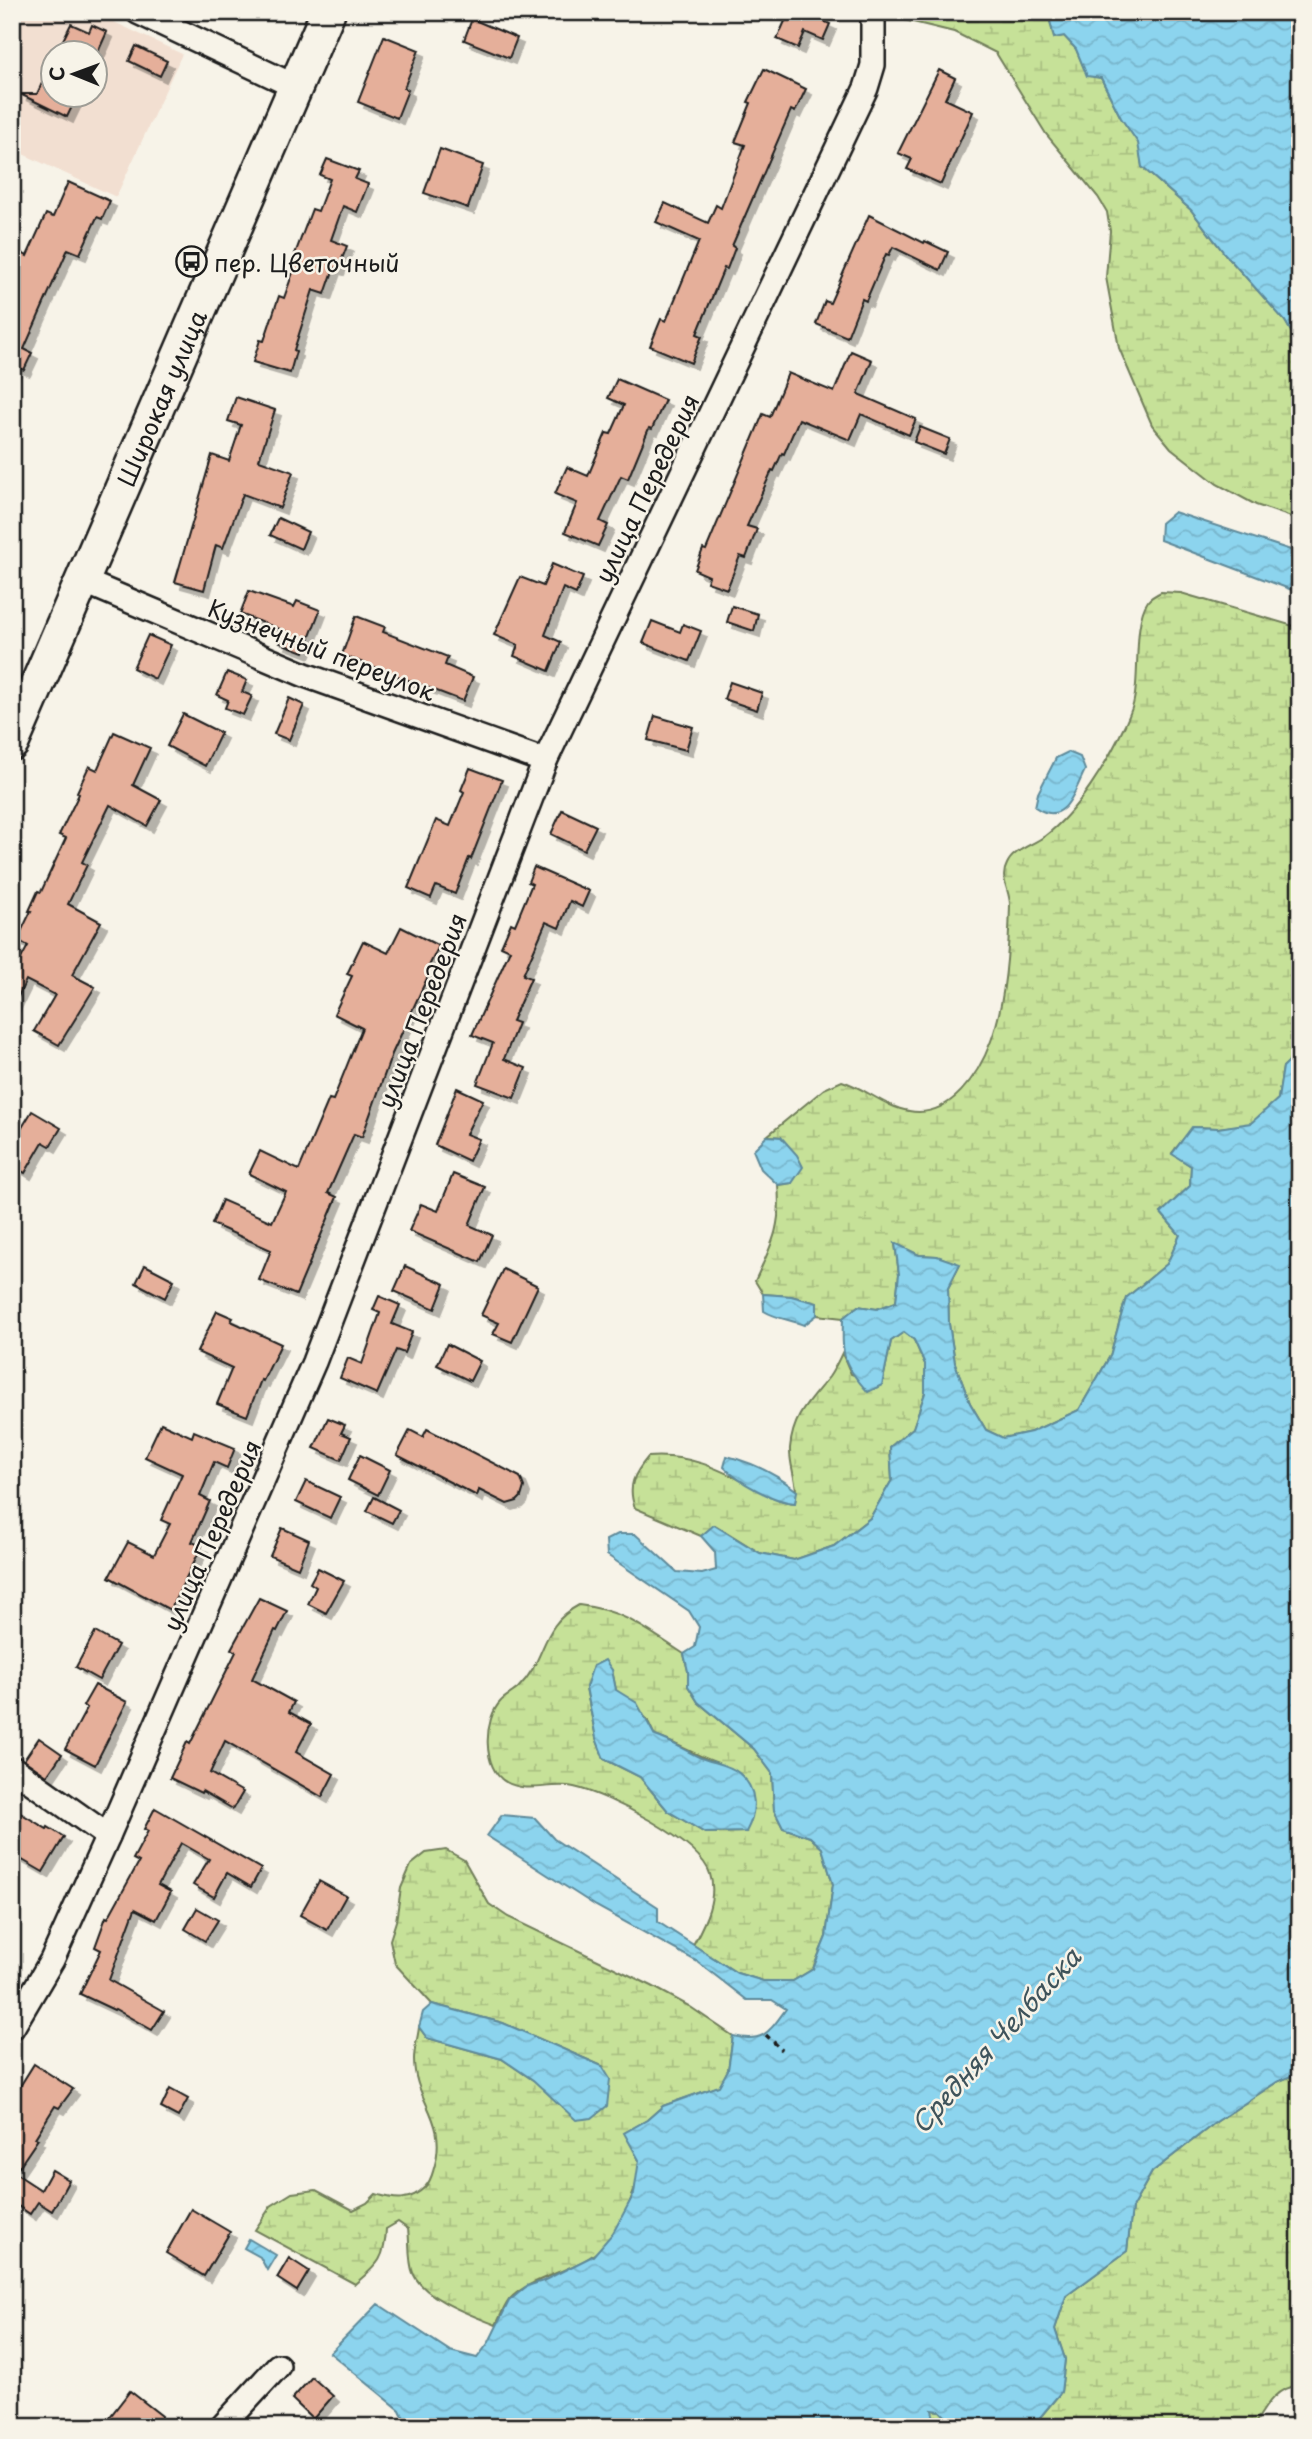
<svg xmlns="http://www.w3.org/2000/svg" width="1312" height="2439" font-family="'Playpen Sans',sans-serif">
<style>
.built{fill:#f2dfd1;fill-rule:evenodd}
.wetland{fill:url(#wetland-marsh);stroke:#717e5a;stroke-width:2;fill-rule:evenodd}
.water{fill:url(#water-waves);stroke:#5f8a9a;stroke-width:2}
.building{fill:#e5af9a;stroke:#1c1c1c;stroke-width:2;filter:url(#shadow)}
.lines{fill:none;stroke-linecap:round;stroke-linejoin:round}
.street-casing{stroke:#1c1c1c;stroke-width:28}
.secondary-casing{stroke:#1c1c1c;stroke-width:38}
.path{stroke:#1c1c1c;stroke-width:3.5;stroke-dasharray:5 5;stroke-linecap:butt}
.street{stroke:#f7f3e8;stroke-width:23}
.secondary{stroke:#f7f3e8;stroke-width:33}
.labels{text-anchor:middle;dominant-baseline:central;stroke-width:5;stroke-linejoin:round;paint-order:stroke}
.poi-label{font-size:24px;fill:#1c1c1c;stroke:#f7f3e8;text-anchor:start}
.street-label{font-size:24px;fill:#1c1c1c;stroke:#f7f3e8}
.water-label{font-size:26px;font-style:italic;fill:#3e535b;stroke:#f7f3e8}
</style>
<defs>
<pattern id="wetland-marsh" width="20" height="14" patternUnits="userSpaceOnUse" patternTransform="scale(1.75)"><rect width="20" height="14" fill="#c6e198"/><path d="M1 5h8M5 5V1M11 12h8M15 12V8" fill="none" stroke="#aac082"/></pattern>
<pattern id="water-waves" width="16" height="10" patternUnits="userSpaceOnUse" patternTransform="scale(1.75)"><rect width="16" height="10" fill="#8cd4ee"/><path d="M0 5q4-4 8 0t8 0" fill="none" stroke="#78b5cc"/></pattern>
<filter id="shadow"><feDropShadow dx="6" dy="6" stdDeviation="0" flood-color="#0004"/></filter>
</defs>
<rect width="100%" height="100%" fill="#f7f3e8"/>
<filter id="ink" filterUnits="userSpaceOnUse"><feTurbulence type="fractalNoise" baseFrequency=".0143" numOctaves="2"/><feDisplacementMap in="SourceGraphic" scale="14" xChannelSelector="R" yChannelSelector="G"/><feConvolveMatrix kernelMatrix="1 2 1 2 8 2 1 2 1" color-interpolation-filters="sRGB"/></filter>
<g filter="url(#ink)">
<path class="built" d="M12,12H93L182,54L116,197L12,149ZM52,52H94V94H52Z"/>
<g class="wetland">
<polygon points="895,12 1048,12 1054,38 1064,36 1076,49 1087,75 1101,78 1121,118 1139,143 1142,167 1191,210 1225,254 1285,321 1300,347 1300,520 1256,505 1217,484 1171,448 1152,425 1119,348 1106,277 1110,231 1107,212 1098,197 1046,134 996,53 954,32 905,20"/>
<path d="M1161,592L1181,593L1300,628V1051L1283,1067L1278,1099L1251,1124L1218,1128L1193,1127L1172,1153L1191,1166L1190,1186L1161,1213L1180,1235L1167,1264L1126,1298L1110,1356L1079,1410L1031,1432L1003,1438L986,1430L970,1403L955,1363L949,1324L948,1288L960,1265L937,1256L919,1255L895,1244L899,1274L896,1302L877,1309L858,1306L843,1318L817,1315V1303L791,1296L763,1294L755,1281C772,1244 782,1227 778,1185L792,1183L781,1137L767,1136L824,1089L842,1081C865,1088 885,1107 909,1111C950,1119 979,1074 991,1041C1006,1002 1009,947 1010,905C1010,890 999,879 1007,864C1013,850 1033,845 1045,836C1078,811 1107,763 1125,725C1128,718 1133,708 1134,700C1140,674 1133,623 1148,601C1151,597 1157,594 1161,592Z"/>
<path d="M905,1331L914,1340L925,1364V1393L913,1428L890,1447L892,1480L870,1518L834,1546L794,1560L760,1553L715,1525L701,1536L635,1508C627,1486 634,1474 648,1457C690,1454 717,1468 754,1487C767,1494 780,1502 795,1503C799,1484 789,1467 790,1448C793,1415 809,1402 829,1377C834,1370 838,1361 842,1353L851,1374L882,1385L891,1341Z"/>
<path d="M579,1605C624,1610 647,1630 684,1654L688,1671V1686L698,1702L754,1749L772,1773L774,1810L783,1828L810,1837L822,1848L833,1884L826,1937L813,1969L793,1981H763L737,1973L693,1945C704,1924 718,1899 710,1874C700,1841 607,1794 574,1787C552,1782 527,1794 506,1782C482,1769 483,1719 501,1701C505,1696 513,1693 518,1688C548,1658 539,1626 579,1605ZM593,1666L612,1670L616,1690L647,1719L655,1736C677,1743 696,1756 718,1763L746,1832L705,1833L668,1811L640,1777L604,1759L596,1738L586,1688Z"/>
<path d="M446,1850L464,1860L489,1904L508,1917L652,1986L689,2006L733,2036L728,2070L720,2086L663,2106L647,2120L625,2133C629,2141 638,2153 639,2162C640,2190 614,2242 590,2257C567,2272 526,2280 509,2300C504,2307 500,2317 496,2325C471,2315 424,2299 413,2273C408,2261 410,2242 408,2229L398,2222L386,2229C385,2260 377,2265 355,2284L255,2230L271,2206L292,2193L316,2190L353,2210L367,2203L376,2194C395,2200 410,2202 425,2187C431,2181 432,2175 434,2168C449,2119 414,2102 414,2059C414,2049 418,2038 419,2027L427,2038L502,2059L533,2080L602,2066L503,2023L432,2004L395,1964L390,1940L396,1921L401,1888L411,1865L426,1853Z"/>
<path d="M1300,2072V2385C1275,2387 1265,2407 1253,2427H1032L1061,2392L1065,2359L1055,2329L1066,2296L1127,2251L1132,2208L1152,2172L1216,2122L1277,2082Z"/>
<polygon points="931,2410 940,2411 956,2427 936,2427"/>
</g>
<g class="water">
<polygon points="1048,12 1300,12 1300,347 1285,321 1225,254 1191,210 1142,167 1138,143 1121,118 1101,78 1087,76 1076,49 1064,36 1054,38"/>
<polygon points="1174,512 1300,553 1300,593 1160,540 1161,523"/>
<path d="M1068,752L1080,757L1085,770C1074,792 1065,828 1035,807L1038,793L1056,758Z"/>
<path d="M1300,1051V2072L1277,2082L1216,2122L1152,2172L1132,2208L1127,2251L1066,2296L1055,2329L1065,2359L1061,2392L1032,2427H956L940,2411L932,2410L936,2427H408L400,2410L330,2353L378,2304L450,2351L477,2358L489,2342L509,2301L527,2286L543,2281L593,2256L613,2233L634,2194L639,2160L624,2133L647,2120L663,2106L719,2086L728,2070L733,2036C764,2043 769,2032 786,2009L772,2000H747L698,1962L596,1906L487,1836L502,1815L535,1818L554,1839L658,1907V1922L737,1973L763,1981H793L813,1969L826,1937L833,1884L822,1848L810,1837L783,1828L774,1810L772,1773L754,1749L698,1702L688,1686V1671L684,1654L695,1647L699,1627L689,1611L607,1555L606,1540L618,1534H635L677,1572L702,1574L716,1570L715,1552L701,1536L714,1525L760,1553L794,1560L834,1546L870,1518L892,1480L890,1447L913,1428L925,1393V1364L914,1340L904,1332L891,1341L882,1385L868,1392C842,1364 842,1356 843,1318L858,1306L877,1309L896,1302L899,1274L895,1243L919,1255L937,1256L960,1264L948,1288L949,1324L955,1363L970,1403L986,1430L1003,1438L1031,1432L1079,1410L1110,1356L1126,1298L1167,1264L1180,1235L1161,1213L1190,1186L1191,1166L1172,1154L1192,1127L1218,1128L1251,1123L1278,1099L1283,1067Z"/>
<polygon points="767,1136 781,1137 797,1155 803,1167 792,1183 778,1185 761,1169 753,1150"/>
<path d="M763,1294L791,1296L817,1303V1315L804,1325C789,1319 777,1319 764,1311Z"/>
<path d="M727,1456C754,1463 776,1474 797,1491L795,1503C774,1502 738,1482 724,1467Z"/>
<path d="M605,1660L612,1670L616,1690L637,1703L655,1736C671,1741 684,1750 699,1757C712,1763 729,1764 739,1773C758,1789 757,1812 746,1832L705,1833L668,1811L640,1777L604,1759L596,1738L586,1687L593,1666Z"/>
<polygon points="432,2004 503,2023 602,2066 610,2079 607,2106 592,2118 576,2120 533,2080 502,2059 427,2038 419,2027 423,2012"/>
<polygon points="249,2239 276,2255 267,2270 260,2257 244,2248"/>
</g>
<g class="building">
<polygon points="789,12 804,12 830,24 823,40 805,32 798,48 777,39"/>
<polygon points="472,19 517,38 509,58 464,40"/>
<polygon points="71,24 89,32 92,25 107,32 98,52 57,52"/>
<polygon points="384,36 419,50 404,88 408,90 397,118 358,102"/>
<polygon points="136,46 167,61 160,76 129,61"/>
<polygon points="52,62 52,94 78,94 67,117 20,94 37,94"/>
<polygon points="764,69 806,89 795,112 791,110 732,246 735,248 727,269 724,268 697,334 702,336 691,363 650,346 661,319 666,321 699,241 656,222 665,203 708,223 716,205 721,208 745,145 735,142 751,103 748,102"/>
<polygon points="939,70 955,78 945,99 973,112 941,184 907,169 912,159 898,153"/>
<polygon points="440,149 483,165 468,208 424,193"/>
<polygon points="327,159 359,171 355,179 368,184 357,212 343,206 331,240 347,246 338,269 334,268 325,294 313,290 294,350 296,351 290,373 253,362 260,340 264,341 279,296 284,298 299,255 295,254 312,209 318,211 330,179 320,175"/>
<polygon points="68,182 110,201 102,219 97,217 80,254 68,249 24,349 32,353 24,370 16,367 12,375 12,274 22,253 27,256 46,214 53,217"/>
<polygon points="869,215 924,243 925,241 948,252 940,270 893,247 889,255 886,254 866,301 862,299 847,337 816,324 825,301 830,303"/>
<polygon points="851,351 872,360 858,394 916,419 909,435 861,414 850,440 799,419 784,454 782,453 774,471 772,470 747,526 757,529 746,558 740,556 727,589 707,582 709,576 695,570 703,549 706,550 763,414 770,417 788,373 834,392"/>
<polygon points="617,379 665,400 652,429 649,428 628,479 621,476 600,521 608,525 598,546 565,532 577,503 555,494 567,467 588,476 606,433 611,434 624,405 608,398"/>
<polygon points="236,397 275,410 259,460 293,472 280,508 243,494 223,548 216,545 204,590 175,582 212,455 229,461 241,425 228,421"/>
<polygon points="920,427 950,439 944,454 914,442"/>
<polygon points="278,518 308,532 301,549 270,535"/>
<polygon points="552,564 583,577 576,594 563,588 545,635 561,642 549,671 514,656 518,645 494,635 520,577 543,586"/>
<polygon points="249,591 294,607 297,601 320,610 304,652 280,643 285,631 240,614"/>
<polygon points="732,606 758,614 754,631 727,622"/>
<polygon points="356,616 385,627 383,632 448,657 445,665 473,677 463,701 342,655"/>
<polygon points="652,621 680,632 683,624 701,631 689,661 643,643"/>
<polygon points="148,635 171,645 155,679 133,668"/>
<polygon points="227,672 247,680 242,692 252,696 243,715 225,708 228,700 217,695"/>
<polygon points="730,682 762,693 757,710 724,699"/>
<polygon points="289,698 304,705 289,740 274,734"/>
<polygon points="183,714 221,733 205,766 167,746"/>
<polygon points="655,716 693,727 686,750 648,740"/>
<polygon points="114,732 150,748 133,785 161,800 147,826 110,805 82,862 87,865 68,904 101,922 72,975 95,987 59,1045 34,1031 55,995 26,980 12,1009 12,975 28,946 17,940 31,911 29,911 38,891 41,892 66,838 59,835 79,794 77,792 89,766 97,770"/>
<polygon points="470,768 502,780 471,859 469,858 455,894 436,886 431,898 408,888 436,820 450,826 464,792 461,790"/>
<polygon points="562,810 596,826 584,850 551,834"/>
<polygon points="534,867 589,891 582,907 570,901 559,928 546,922 523,975 531,978 512,1021 518,1023 504,1059 526,1068 514,1098 477,1084 493,1043 472,1035 510,950 501,946 511,923 515,925 532,884 528,882"/>
<polygon points="401,927 439,946 426,972 429,974 392,1054 362,1137 354,1134 328,1193 337,1197 296,1295 259,1280 271,1250 212,1224 222,1200 272,1222 286,1192 249,1174 260,1151 299,1170 329,1099 333,1100 362,1028 334,1014 352,976 347,974 363,941 388,953"/>
<polygon points="457,1088 483,1100 466,1134 479,1139 469,1161 435,1145"/>
<polygon points="32,1111 61,1128 50,1146 43,1142 25,1173 12,1165 12,1144"/>
<polygon points="453,1174 485,1187 469,1225 492,1235 480,1262 409,1231 421,1204 438,1211"/>
<polygon points="145,1265 174,1280 165,1298 136,1283"/>
<polygon points="405,1266 445,1284 435,1309 394,1291"/>
<polygon points="503,1269 538,1286 512,1342 493,1334 499,1323 481,1315"/>
<polygon points="379,1296 400,1305 392,1324 412,1332 404,1353 396,1350 377,1394 340,1378 348,1358 362,1364 380,1313 373,1310"/>
<polygon points="217,1311 233,1318 231,1321 281,1344 263,1381 261,1380 247,1416 217,1404 232,1368 197,1352"/>
<polygon points="447,1344 480,1361 470,1381 437,1365"/>
<polygon points="328,1418 345,1425 341,1433 351,1437 341,1460 314,1448"/>
<polygon points="161,1423 192,1437 194,1431 235,1448 227,1468 214,1462 200,1496 210,1501 192,1542 202,1546 170,1610 109,1577 128,1542 154,1555 170,1524 161,1520 182,1474 145,1457"/>
<polygon points="427,1429 520,1477 524,1487 521,1497 517,1501 507,1504 479,1490 477,1496 397,1455 410,1430 423,1437"/>
<polygon points="360,1455 390,1470 378,1495 348,1480"/>
<polygon points="306,1481 340,1497 330,1518 296,1502"/>
<polygon points="374,1497 399,1510 392,1523 367,1511"/>
<polygon points="282,1528 309,1540 298,1568 270,1556"/>
<polygon points="318,1568 344,1581 326,1613 308,1604 316,1587 310,1583"/>
<polygon points="259,1598 287,1611 277,1631 275,1630 252,1679 294,1702 289,1712 311,1724 296,1752 334,1774 322,1797 225,1741 210,1773 243,1792 233,1809 202,1791 201,1793 170,1778 187,1742 190,1744 236,1652 231,1649"/>
<polygon points="95,1632 118,1645 99,1680 76,1667"/>
<polygon points="95,1685 127,1702 95,1765 65,1749 87,1708 83,1706"/>
<polygon points="39,1738 62,1754 47,1776 24,1760"/>
<polygon points="12,1808 47,1829 48,1827 64,1837 43,1872 12,1854"/>
<polygon points="155,1808 261,1869 251,1887 227,1873 214,1897 193,1885 209,1859 181,1843 158,1885 171,1892 156,1920 135,1909 109,1980 164,2011 152,2030 115,2009 114,2010 80,1994 101,1950 95,1947 106,1917 108,1918 139,1862 133,1859 148,1831 144,1829"/>
<polygon points="319,1881 346,1896 327,1930 300,1915"/>
<polygon points="197,1908 218,1920 205,1941 185,1929"/>
<polygon points="34,2064 73,2089 59,2108 55,2106 35,2138 38,2139 15,2173 41,2190 52,2170 69,2180 52,2211 38,2202 30,2214 12,2202 12,2099"/>
<polygon points="170,2089 188,2099 178,2117 161,2108"/>
<polygon points="191,2209 230,2232 204,2276 166,2253"/>
<polygon points="289,2258 309,2271 297,2291 277,2278"/>
<polygon points="312,2377 333,2396 313,2419 292,2399"/>
<polygon points="130,2391 162,2416 154,2427 102,2427"/>
</g>
<g class="lines">
<defs>
<g id="street">
<polyline points="138,12 296,87"/>
<polyline points="83,581 305,675 545,761"/>
<polyline points="12,1768 108,1836"/>
<polyline points="12,2028 52,1960 108,1836 314,1362 545,761 866,88 873,65 873,12"/>
<polyline points="222,2427 278,2366"/>
</g>
<g id="secondary">
<path id="s1" d="M12,743L328,12"/>
</g>
</defs>
<use href="#street" class="street-casing"/>
<use href="#secondary" class="secondary-casing"/>
<polyline class="path" points="766,2035 782,2050"/>
<use href="#street" class="street"/>
<use href="#secondary" class="secondary"/>
</g>
</g>
<defs>
<symbol id="bus-ring" viewBox="-11 -11 22 22"><circle r="9.5" fill="#f7f3e8" stroke="#1c1c1c" stroke-width="1.5"/><path d="M-5-6H5V4H4V6H2V4H-2V6H-4V4H-5ZM-3.5-4V0h7V-4ZM-3.5 1.2v1.5H-2V1.2ZM2 1.2v1.5H3.5V1.2Z" fill="#1c1c1c"/></symbol>
</defs>
<g fill-rule="evenodd">
<use href="#bus-ring" x="174" y="244" width="35" height="35"/>
</g>
<g class="labels">
<g class="poi-label">
<text x="214" y="262">пер. Цветочный</text>
</g>
<g class="street-label">
<text stroke="none"><textPath href="#s1" startOffset="376">Широкая улица</textPath></text>
<text transform="translate(646 488) rotate(-64)">улица Передерия</text>
<text transform="translate(322 649) rotate(21)">Кузнечный переулок</text>
<text transform="translate(421 1010) rotate(-69)">улица Передерия</text>
<text transform="translate(211 1535) rotate(-66)">улица Передерия</text>
</g>
<g class="water-label">
<text transform="translate(995 2040) rotate(-48)">Средняя Челбаска</text>
</g>
</g>
<rect width="1312" height="2439" fill="none" stroke="#f7f3e8" stroke-width="42"/>
<rect x="21" y="21" width="1270" height="2397" fill="none" stroke="#1c1c1c" stroke-width="2.5" filter="url(#ink)"/>
<g transform="translate(74 74) rotate(271)"><circle r="33" fill="#f7f3e8" stroke="#9f9d96" stroke-width="2"/>
<path d="M0-5L12 26L0 18L-12 26Z" fill="#1c1c1c"/>
<text y="-10" font-size="19" font-weight="bold" text-anchor="middle" fill="#1c1c1c">С</text>
</g>
</svg>
